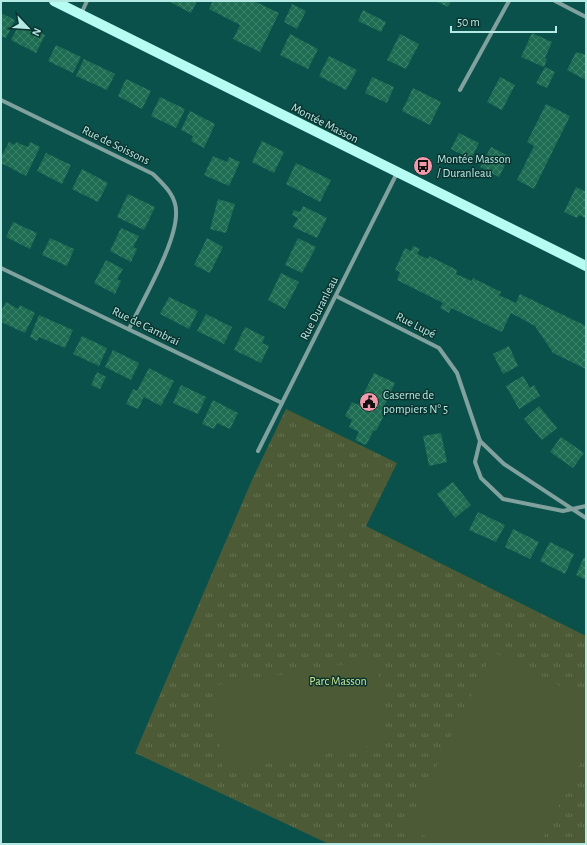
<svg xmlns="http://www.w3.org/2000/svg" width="587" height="845" font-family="'Alegreya Sans',sans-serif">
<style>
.grass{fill:url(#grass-tufts)}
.garden{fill:#4c5b35}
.building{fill:url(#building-cross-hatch)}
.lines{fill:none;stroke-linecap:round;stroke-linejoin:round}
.street{stroke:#80a19d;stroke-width:4}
.primary{stroke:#b6fcf3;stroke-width:10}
.labels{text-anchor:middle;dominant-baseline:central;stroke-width:3;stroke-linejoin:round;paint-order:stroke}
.street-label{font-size:12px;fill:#b5e9e3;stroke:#0c332f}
.poi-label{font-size:12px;fill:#b5e9e3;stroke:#0c332f;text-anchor:start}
.park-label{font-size:12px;fill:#c8e996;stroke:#0c332f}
</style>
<defs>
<pattern id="grass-tufts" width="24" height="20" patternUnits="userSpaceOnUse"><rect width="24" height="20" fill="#4c5b35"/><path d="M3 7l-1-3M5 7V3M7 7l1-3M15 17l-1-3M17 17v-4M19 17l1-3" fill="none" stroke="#647352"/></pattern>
<pattern id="building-cross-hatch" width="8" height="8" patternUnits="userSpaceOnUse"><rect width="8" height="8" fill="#1e6c52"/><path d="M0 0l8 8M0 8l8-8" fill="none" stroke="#3c816b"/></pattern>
</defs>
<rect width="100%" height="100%" fill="#0b514b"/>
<polygon class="grass" points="286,409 397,463 366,526 586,636 586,844 329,844 135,753 252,480"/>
<g class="garden">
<polygon points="493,652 586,699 586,751 540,844 441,844 406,827"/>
<polygon points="377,659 387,743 223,771 213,686"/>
</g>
<g class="building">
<polygon points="170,1 197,1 191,13 170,2"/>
<polygon points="213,1 254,1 279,13 260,52 233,39 240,25 209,9"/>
<polygon points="435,1 451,1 448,7"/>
<polygon points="292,4 306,11 297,29 284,22"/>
<polygon points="363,10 386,22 381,32 358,21"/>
<polygon points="1,13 15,20 6,38 1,36"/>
<polygon points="20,23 45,35 36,53 11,40"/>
<polygon points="532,33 552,42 545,58 547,59 544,67 521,57"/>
<polygon points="290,34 318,49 308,69 280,55"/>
<polygon points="400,34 419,44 406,69 387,60"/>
<polygon points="56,45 81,57 73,73 48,61"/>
<polygon points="576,52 586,55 586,80 567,70"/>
<polygon points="329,56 357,70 346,90 319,76"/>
<polygon points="84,59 115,74 107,90 76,76"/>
<polygon points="545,67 555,72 547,88 536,83"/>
<polygon points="372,77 394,87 387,103 365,93"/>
<polygon points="500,77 515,85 502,110 487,102"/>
<polygon points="126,79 151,91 142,109 118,96"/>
<polygon points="413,88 441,102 430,125 402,111"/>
<polygon points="160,97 185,109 176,128 151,116"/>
<polygon points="546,104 570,116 534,189 517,180 534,146 527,142"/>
<polygon points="190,111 215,124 204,148 191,141 193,136 181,130"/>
<polygon points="459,133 479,143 471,159 451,149"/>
<polygon points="262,141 284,152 274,173 252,162"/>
<polygon points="9,142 15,145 16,142 28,147 30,142 40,147 26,176 1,163 1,157"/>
<polygon points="491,147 509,156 499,177 480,167"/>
<polygon points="46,153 71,165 62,184 37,171"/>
<polygon points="213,156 227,162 229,157 240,162 229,186 204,175"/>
<polygon points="296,163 331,180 320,202 286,184"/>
<polygon points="82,169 108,183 98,202 72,189"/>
<polygon points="576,187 586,192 586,218 579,215 577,218 564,212"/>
<polygon points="128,194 155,207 144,230 117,217"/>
<polygon points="218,199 235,204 226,233 210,229"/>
<polygon points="303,206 327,218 317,238 293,227 298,218 292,215 294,210 300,212"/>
<polygon points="13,222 37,233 30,249 6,237"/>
<polygon points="121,228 139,236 133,247 137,249 131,262 110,251"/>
<polygon points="50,238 74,249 67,266 42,255"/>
<polygon points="207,238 223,247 210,273 194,265"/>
<polygon points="298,238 316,247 302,273 285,265"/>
<polygon points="413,246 420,249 417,254 428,259 429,256 457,270 456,274 472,281 473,278 501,292 499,295 516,303 520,294 586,326 586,369 553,353 535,326 511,313 502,332 451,308 449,313 440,308 443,303 397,280 400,272 395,270 405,248 411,251"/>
<polygon points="106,260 123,269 117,279 121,281 115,294 94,283"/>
<polygon points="281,273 299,282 285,309 268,300"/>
<polygon points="169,297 198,311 189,329 160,314"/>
<polygon points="6,302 18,309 20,305 35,313 25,333 1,322 1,311"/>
<polygon points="206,314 232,327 224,344 197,331"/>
<polygon points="39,315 73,330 65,348 39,337 37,341 30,337"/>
<polygon points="245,327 265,337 262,343 269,346 261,363 234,350"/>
<polygon points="82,336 107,348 99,366 73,354"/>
<polygon points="509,346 518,366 503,374 493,354"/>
<polygon points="113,350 139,363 131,380 105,367"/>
<polygon points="149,368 174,381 161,406 144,397 138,409 126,404 133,389 137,391"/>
<polygon points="97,372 106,377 100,389 91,385"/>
<polygon points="374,373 395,383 381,413 384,415 376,431 374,430 366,445 355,440 359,432 349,427 352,420 345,416 352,402 358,405"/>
<polygon points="523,376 530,388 534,385 540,396 519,409 506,386"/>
<polygon points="181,385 206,397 198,414 173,403"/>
<polygon points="213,400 238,413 230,429 217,423 214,429 202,424"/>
<polygon points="539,406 557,428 542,440 524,419"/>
<polygon points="441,433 447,462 429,466 423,436"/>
<polygon points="561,437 584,453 573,468 550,452"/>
<polygon points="453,482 471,505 455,518 437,494"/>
<polygon points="478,512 505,525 496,542 469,530"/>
<polygon points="513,529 539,542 530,559 505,547"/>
<polygon points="550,542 574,554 565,574 540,561"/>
<polygon points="584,557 586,558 586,580 576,575"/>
</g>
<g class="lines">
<g class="street">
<polyline points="555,1 586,17"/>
<polyline points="81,14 87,1"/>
<polyline points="460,90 509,1"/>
<path d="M1,100L153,174C163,184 176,195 176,211C178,241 142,301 129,329"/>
<polyline points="1,268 282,403"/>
<polyline points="336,296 439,348 457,373 480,441 504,464 586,518"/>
<polyline points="480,441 475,462 481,478 503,499 563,511 586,506"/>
<polyline points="258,451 397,173"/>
</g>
<polyline class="primary" points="54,1 586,266"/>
</g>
<defs>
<symbol id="bus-disc" viewBox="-11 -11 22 22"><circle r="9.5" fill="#f29aac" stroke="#0c332f"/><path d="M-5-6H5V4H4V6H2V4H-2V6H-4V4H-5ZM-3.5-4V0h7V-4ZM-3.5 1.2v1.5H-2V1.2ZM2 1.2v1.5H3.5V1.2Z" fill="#111"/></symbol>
<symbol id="civic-disc" viewBox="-11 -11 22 22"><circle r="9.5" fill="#f29aac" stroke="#0c332f"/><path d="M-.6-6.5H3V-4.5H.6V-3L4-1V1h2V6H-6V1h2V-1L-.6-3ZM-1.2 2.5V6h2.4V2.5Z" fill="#111"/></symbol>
</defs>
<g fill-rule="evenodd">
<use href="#bus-disc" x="412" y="155" width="22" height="22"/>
<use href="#civic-disc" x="358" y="391" width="22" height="22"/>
</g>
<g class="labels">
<g class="street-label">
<text transform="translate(325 123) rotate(27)">Montée Masson</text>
<text transform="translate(116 145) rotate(26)">Rue de Soissons</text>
<text transform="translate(319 308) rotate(-63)">Rue Duranleau</text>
<text transform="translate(416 325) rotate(27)">Rue Lupé</text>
<text transform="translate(146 326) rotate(26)">Rue de Cambrai</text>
</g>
<g class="poi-label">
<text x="437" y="159">Montée Masson<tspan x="437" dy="14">/ Duranleau</tspan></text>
<text x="383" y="395">Caserne de<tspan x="383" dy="14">pompiers N° 5</tspan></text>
</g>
<g class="park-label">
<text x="338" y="681">Parc Masson</text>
</g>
</g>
<rect width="587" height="845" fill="none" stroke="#b5e9e3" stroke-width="4"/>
<g transform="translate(28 28) rotate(115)" stroke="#0c332f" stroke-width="3" paint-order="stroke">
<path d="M0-3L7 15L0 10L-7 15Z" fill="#b5e9e3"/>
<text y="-6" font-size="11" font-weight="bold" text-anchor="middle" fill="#b5e9e3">N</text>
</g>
<path d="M451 26v6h105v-6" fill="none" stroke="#b5e9e3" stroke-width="2"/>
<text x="457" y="26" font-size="12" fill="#b5e9e3" stroke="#0c332f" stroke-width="3" paint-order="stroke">50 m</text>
</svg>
